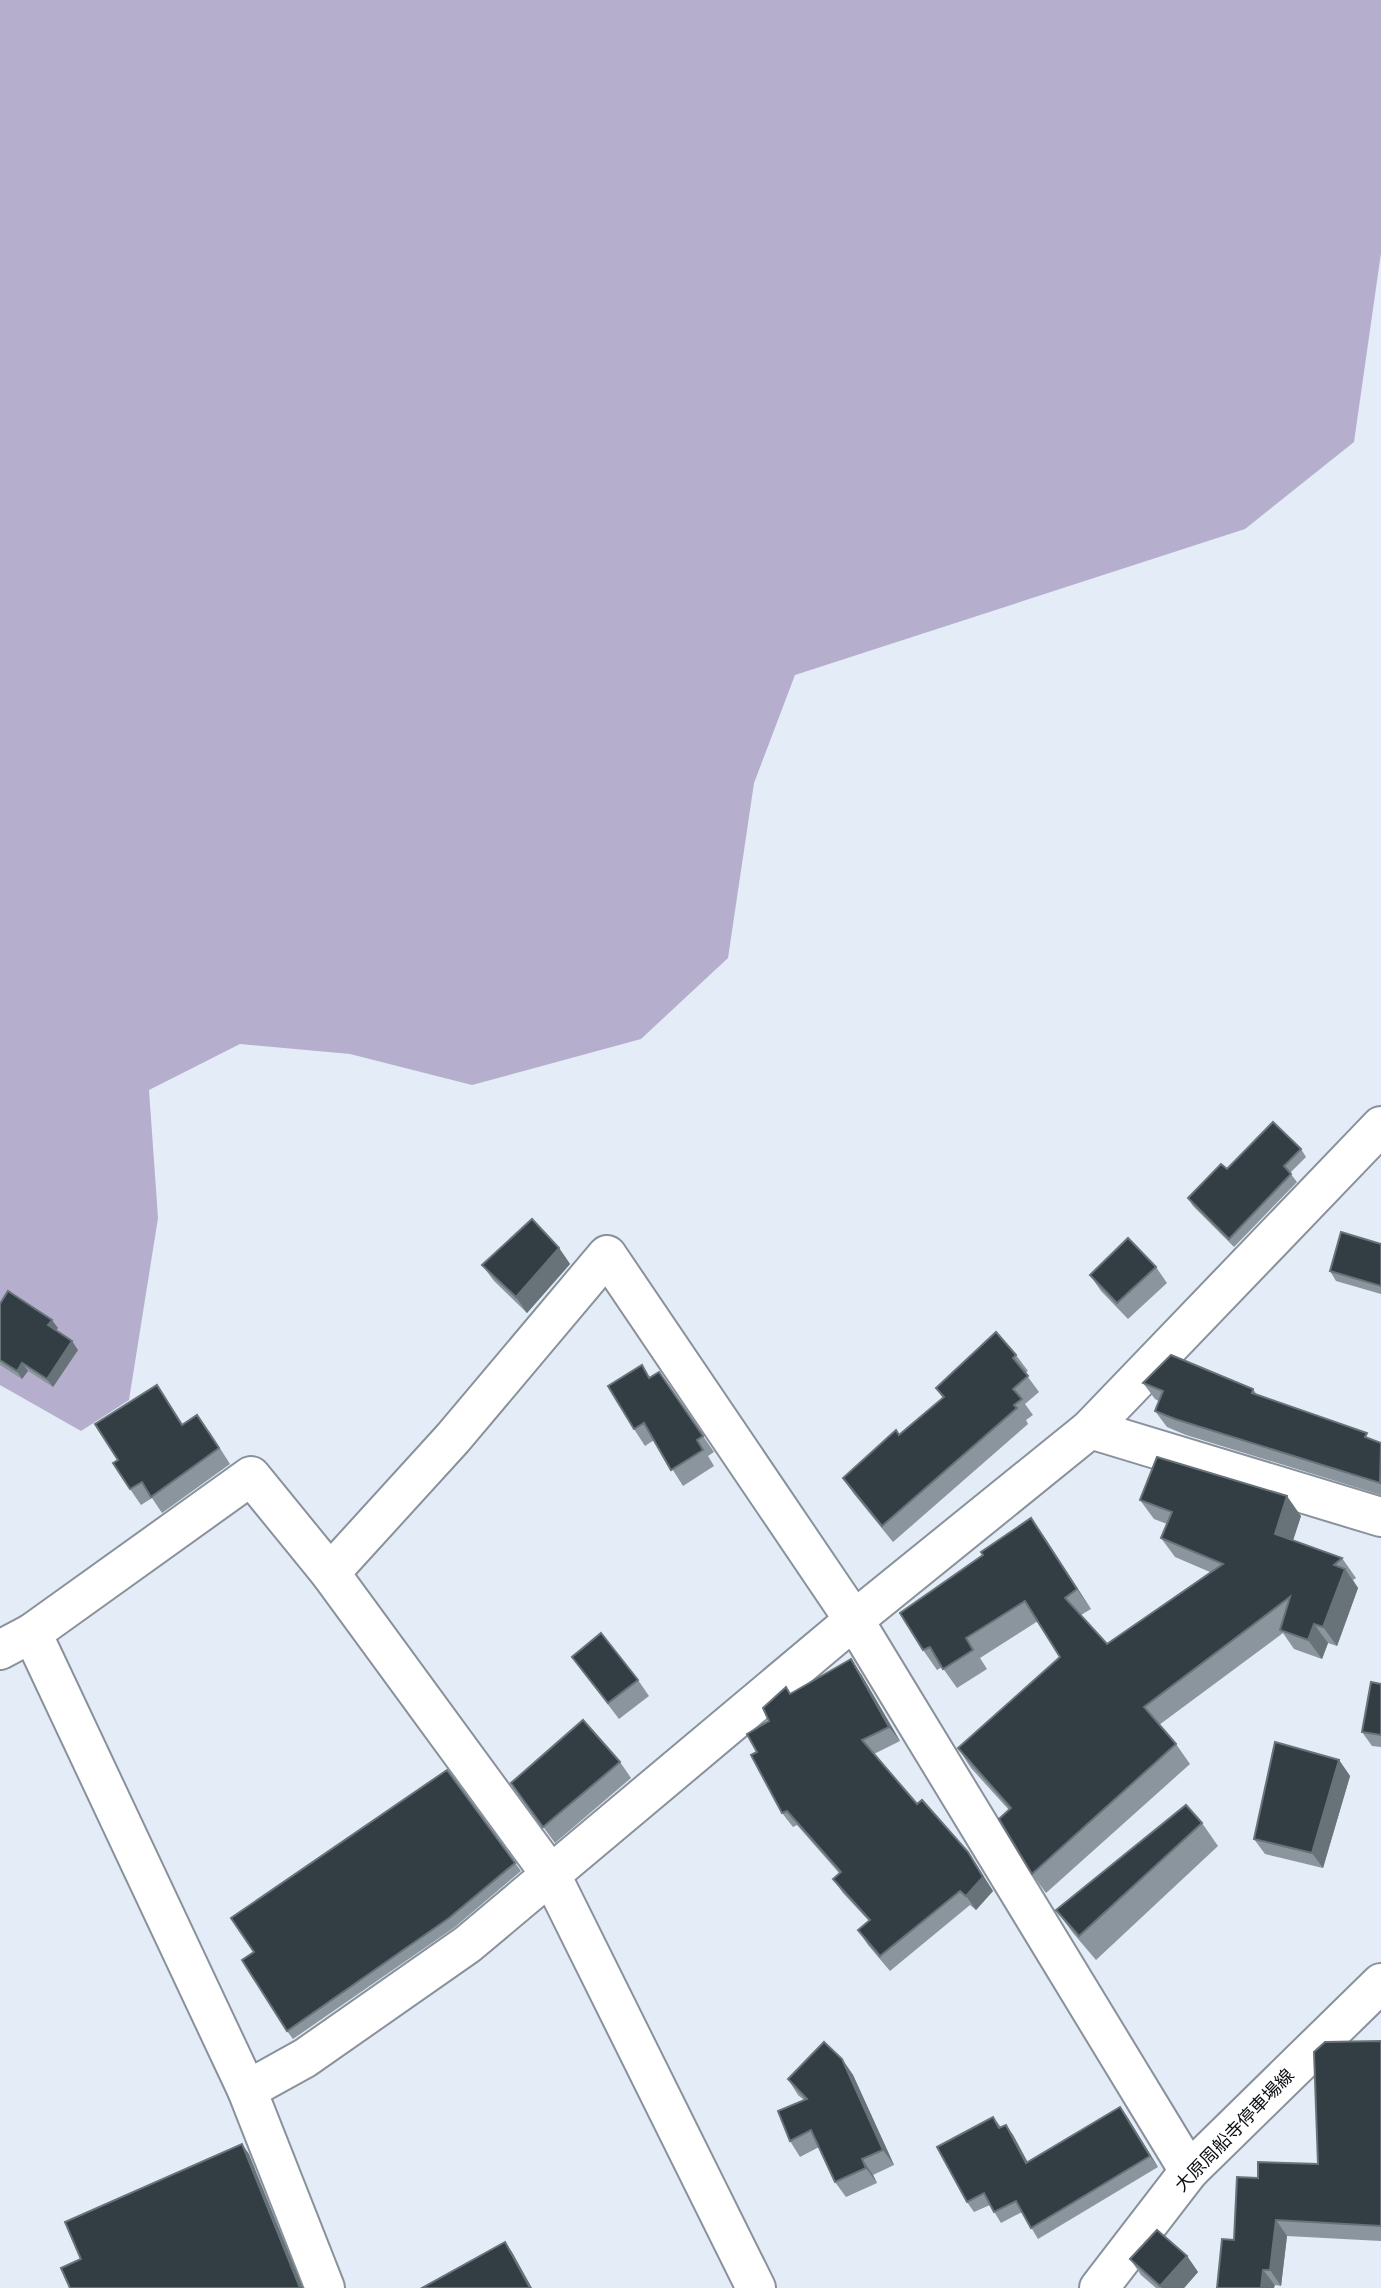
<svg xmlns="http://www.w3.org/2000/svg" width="1381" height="2288" font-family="'Asap Condensed','Noto Sans JP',sans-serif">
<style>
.forest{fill:#b5aecc}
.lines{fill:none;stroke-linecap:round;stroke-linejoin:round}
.minor-casing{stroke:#89919b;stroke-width:42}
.major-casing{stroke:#89919b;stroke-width:42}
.minor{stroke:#fff;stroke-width:38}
.major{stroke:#fff;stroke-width:38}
.wall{fill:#8a959d}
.shaded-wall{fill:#677279}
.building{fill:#323e43;stroke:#677279;stroke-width:2}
.labels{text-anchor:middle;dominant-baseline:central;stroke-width:7;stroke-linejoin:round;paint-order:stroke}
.street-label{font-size:18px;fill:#0a0d11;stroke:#fff}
</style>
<rect width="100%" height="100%" fill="#e3ecf7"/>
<polygon class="forest" points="0,0 1381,0 1381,253 1354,442 1245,529 795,675 754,783 728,958 641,1039 472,1085 350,1054 240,1044 149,1090 158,1218 129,1400 81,1431 0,1385"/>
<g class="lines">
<defs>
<g id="minor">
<polyline points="1090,1429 1381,1517"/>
<polyline points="330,1573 551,1875 756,2288"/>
<polyline points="32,1633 247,2090 325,2288"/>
<polyline points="0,1650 32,1633 251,1476 330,1573 453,1438 607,1255 854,1620 1189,2171"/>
<polyline points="247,2090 305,2058 468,1944 854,1620 1090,1429 1381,1126"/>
</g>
<polyline id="major" points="1099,2288 1189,2171 1381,1983"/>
</defs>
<use href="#minor" class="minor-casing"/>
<use href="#major" class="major-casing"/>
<use href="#minor" class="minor"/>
<use href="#major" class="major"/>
</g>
<g class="wall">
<polygon points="1301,1149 1306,1157 1290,1173 1297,1182 1234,1247 1193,1206 1188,1198 1227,1169"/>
<polygon points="1381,1244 1381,1294 1336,1281 1330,1271"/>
<polygon points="559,1248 570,1264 527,1313 494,1281 482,1265"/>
<polygon points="1156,1267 1167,1283 1128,1319 1101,1291 1090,1275"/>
<polygon points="0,1304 58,1328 56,1330 78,1350 53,1387 28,1371 22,1379 0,1365"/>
<polygon points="1016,1355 1028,1371 1025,1373 1039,1392 1025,1404 1033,1415 1026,1420 1028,1424 893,1542 854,1494 843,1478 899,1435 943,1398 936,1388"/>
<polygon points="642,1365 650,1378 659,1372 714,1452 708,1456 714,1466 683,1486 654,1440 645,1446 634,1429"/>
<polygon points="1143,1383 1253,1389 1257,1395 1381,1443 1381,1495 1186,1435 1167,1427 1155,1411 1159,1401 1155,1399"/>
<polygon points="157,1385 183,1425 209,1431 230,1464 162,1513 152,1498 141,1505 130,1489 118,1460"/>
<polygon points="1140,1500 1301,1516 1293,1540 1342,1558 1356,1578 1353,1580 1358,1588 1337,1646 1328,1643 1322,1659 1294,1649 1283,1633 1159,1725 1176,1744 1190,1764 1046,1893 1032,1874 1009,1810 971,1768 958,1748 1060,1657 1038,1621 980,1658 987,1669 957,1688 942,1667 937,1670 923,1650 983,1555 1031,1518 1091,1609 1081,1615 1107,1644 1210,1572 1175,1557 1161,1538 1167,1524 1154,1519"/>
<polygon points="572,1657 638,1680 649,1696 619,1719"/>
<polygon points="861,1674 900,1741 874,1754 917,1804 968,1852 993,1891 976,1910 970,1905 890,1971 868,1945 858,1930 869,1921 843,1893 833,1879 839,1873 797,1825 793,1827 782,1813 757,1752 769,1721 791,1694"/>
<polygon points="1381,1684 1381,1747 1372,1746 1362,1732"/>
<polygon points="1339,1760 1350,1776 1323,1868 1265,1854 1254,1839"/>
<polygon points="620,1762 631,1778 555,1843 511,1783"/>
<polygon points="447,1770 521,1871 455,1927 293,2039 287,2031 254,1952"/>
<polygon points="1202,1823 1218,1846 1096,1960 1073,1933 1056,1910"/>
<polygon points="1381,2041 1381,2241 1287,2236 1281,2286 1275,2285 1234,2240 1258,2178 1318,2164"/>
<polygon points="842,2059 853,2075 894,2165 873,2175 877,2183 846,2197 835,2182 819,2147 800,2157 790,2141 804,2100 798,2095 788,2079"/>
<polygon points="1120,2107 1158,2167 1038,2239 1022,2212 1001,2223 990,2205 974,2212 967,2202 993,2117 1001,2127 1006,2125 1013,2135 1028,2163"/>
<polygon points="1187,2256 1198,2272 1184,2288 1156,2288 1141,2275 1130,2259"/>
</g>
<g class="shaded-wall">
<polygon points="559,1248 570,1264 527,1313 516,1297"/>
<polygon points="52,1320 58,1328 54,1333 48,1325"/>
<polygon points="72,1341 78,1350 53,1387 47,1379"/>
<polygon points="22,1363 28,1371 22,1379 17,1371"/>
<polygon points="1287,1496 1301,1516 1289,1553 1275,1534"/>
<polygon points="1031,1518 1045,1538 1091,1609 1077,1589"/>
<polygon points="1345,1569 1358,1588 1337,1646 1323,1627"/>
<polygon points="1314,1624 1328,1643 1322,1659 1308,1640"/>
<polygon points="851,1659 861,1674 900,1741 889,1727"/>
<polygon points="1339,1760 1350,1776 1323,1868 1312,1853"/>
<polygon points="968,1852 993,1891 976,1910 966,1896"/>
<polygon points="842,2059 853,2075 894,2165 883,2150"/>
<polygon points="1120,2107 1128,2118 1158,2167 1150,2156"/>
<polygon points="1006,2125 1013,2135 1034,2174 1026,2163"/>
<polygon points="242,2144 249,2154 303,2288 300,2288"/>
<polygon points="862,2159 873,2175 877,2183 866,2168"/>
<polygon points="1276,2220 1287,2236 1281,2286 1270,2270"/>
<polygon points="505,2242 512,2252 532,2288 530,2288"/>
<polygon points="1187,2256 1198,2272 1184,2288 1162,2288 1160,2286"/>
<polygon points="1263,2270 1275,2285 1274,2288 1261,2288"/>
</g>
<g class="building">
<polygon points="1273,1122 1301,1149 1284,1166 1291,1174 1229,1239 1188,1198 1221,1164 1227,1169"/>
<polygon points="532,1219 559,1248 516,1297 482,1265"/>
<polygon points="1341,1232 1381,1244 1381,1286 1330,1271"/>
<polygon points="1128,1238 1156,1267 1117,1303 1090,1275"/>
<polygon points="8,1291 52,1320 48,1325 72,1341 47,1379 22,1363 17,1371 0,1360 0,1304"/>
<polygon points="996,1332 1016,1355 1013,1358 1028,1376 1013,1389 1022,1399 1014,1405 1017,1408 882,1526 843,1478 896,1430 899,1435 944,1397 936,1388"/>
<polygon points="1171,1355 1253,1389 1252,1393 1367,1433 1365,1437 1381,1443 1380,1483 1175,1419 1155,1411 1163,1391 1143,1383"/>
<polygon points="642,1365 649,1378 659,1372 703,1436 697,1440 703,1450 671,1470 644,1423 634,1429 608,1386"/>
<polygon points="157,1385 182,1425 197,1415 219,1448 151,1497 142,1482 130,1489 113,1463 118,1460 95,1424"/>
<polygon points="1157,1457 1287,1496 1275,1534 1342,1558 1334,1565 1345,1569 1323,1627 1314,1624 1308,1640 1280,1630 1290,1597 1144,1707 1176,1744 1032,1874 999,1819 1011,1808 958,1748 1060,1657 1025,1601 966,1638 973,1650 943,1669 930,1647 923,1650 900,1613 983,1555 981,1552 1031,1518 1077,1589 1065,1598 1107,1644 1223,1564 1161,1538 1172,1512 1140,1500"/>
<polygon points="601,1633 638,1680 608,1703 572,1657"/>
<polygon points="851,1659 889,1727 862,1740 917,1804 922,1800 968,1852 983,1877 966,1896 960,1891 880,1956 858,1930 870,1920 833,1879 841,1872 787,1811 782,1813 751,1755 757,1752 747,1734 769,1721 763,1708 786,1687 790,1694"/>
<polygon points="1371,1682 1381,1684 1381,1735 1362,1732"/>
<polygon points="583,1720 620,1762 543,1827 511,1783"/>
<polygon points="1275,1742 1339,1760 1312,1853 1254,1839"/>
<polygon points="447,1770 515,1863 449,1918 287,2031 242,1960 254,1952 231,1918"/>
<polygon points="1186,1805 1202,1823 1079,1936 1056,1910"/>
<polygon points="1381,2041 1381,2226 1276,2220 1270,2270 1263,2270 1261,2288 1217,2288 1222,2239 1234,2240 1237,2177 1258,2178 1258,2162 1318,2164 1314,2052 1325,2042"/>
<polygon points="824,2042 842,2059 883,2150 862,2159 866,2168 835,2182 811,2130 790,2141 778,2111 807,2099 788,2079"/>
<polygon points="1120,2107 1150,2156 1031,2228 1016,2201 994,2212 984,2193 967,2202 937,2147 993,2117 999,2128 1006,2125 1026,2163"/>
<polygon points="242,2144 300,2288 70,2288 61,2268 81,2259 65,2222"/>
<polygon points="1157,2230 1187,2256 1160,2286 1130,2259"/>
<polygon points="505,2242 530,2288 422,2288"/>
</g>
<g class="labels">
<g class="street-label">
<text transform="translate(1234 2130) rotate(-46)">大原周船寺停車場線</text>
</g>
</g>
</svg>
